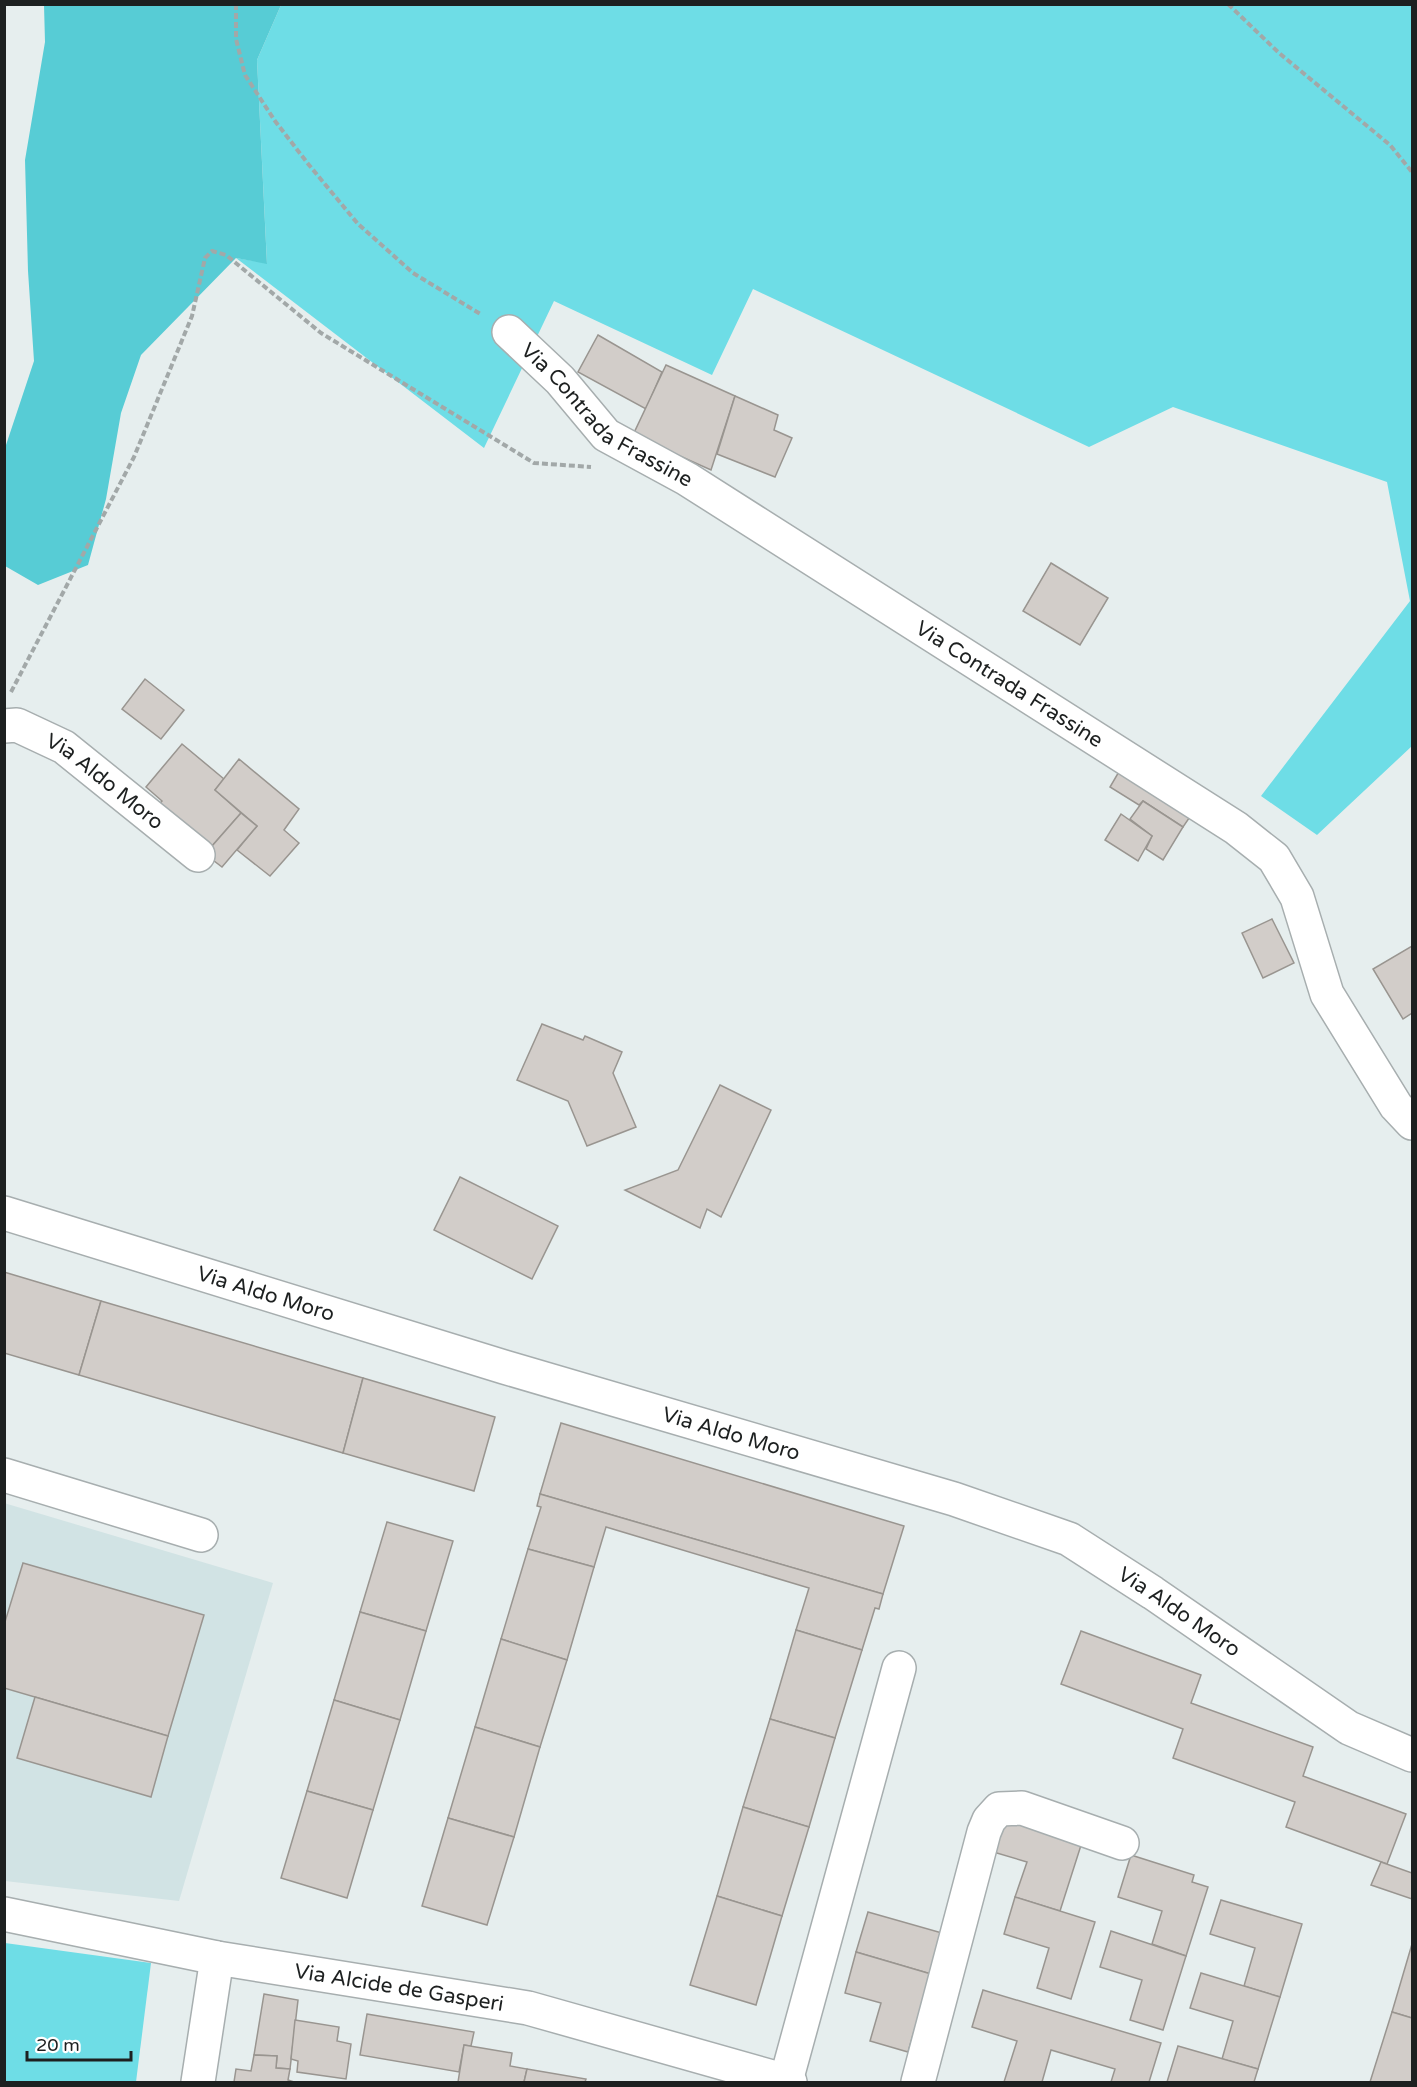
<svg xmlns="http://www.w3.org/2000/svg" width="1417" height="2087" font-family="'Varela Round',sans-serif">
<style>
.built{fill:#d1e3e4}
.green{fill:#6edde6}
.forest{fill:#57ccd5}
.building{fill:#d2cdc9;stroke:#999590;stroke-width:1.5}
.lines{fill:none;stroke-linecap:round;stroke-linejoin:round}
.street-casing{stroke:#a7aeaf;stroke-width:36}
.secondary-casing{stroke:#a7aeaf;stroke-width:36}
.path{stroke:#a2a8a8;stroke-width:4;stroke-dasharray:6 3;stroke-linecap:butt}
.street{stroke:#fff;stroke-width:33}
.secondary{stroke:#fff;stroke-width:33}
.labels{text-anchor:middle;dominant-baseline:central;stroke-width:4.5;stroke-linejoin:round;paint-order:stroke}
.street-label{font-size:21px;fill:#1d2020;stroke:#fff}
</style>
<rect width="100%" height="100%" fill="#e6eeee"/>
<polygon class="built" points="4,1503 273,1583 179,1901 5,1881"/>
<g class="green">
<polygon points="281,5 1412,5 1412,746 1317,835 1261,796 1410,601 1387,482 1173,407 1089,447 753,289 712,375 554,301 484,448 236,258 267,263 257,60"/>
<polygon points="5,1943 151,1963 136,2082 5,2082"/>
</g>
<polygon class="forest" points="44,5 281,5 257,60 267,264 236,258 141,355 121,413 106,499 88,565 38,585 5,566 5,448 34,361 28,271 25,160 45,42"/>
<g class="building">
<polygon points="598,335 662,372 646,409 578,372"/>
<polygon points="666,365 735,396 711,470 633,435"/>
<polygon points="735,396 778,415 774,430 792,438 775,477 717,454"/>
<polygon points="1051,563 1108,598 1080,645 1023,611"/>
<polygon points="145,679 184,710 161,739 122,709"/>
<polygon points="182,744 224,779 215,790 241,813 205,854 154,810 162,801 146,787"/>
<polygon points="239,759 299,809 284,830 299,843 270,876 237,850 257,826 215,790"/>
<polygon points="1124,763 1196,808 1183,827 1143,801 1139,805 1110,787"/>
<polygon points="1143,801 1183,827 1163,860 1146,849 1152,836 1130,819"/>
<polygon points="241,813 257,826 222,867 205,854"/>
<polygon points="1121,814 1152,836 1138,861 1105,840"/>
<polygon points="1272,919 1294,963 1263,978 1242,933"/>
<polygon points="1412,946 1412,1013 1403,1019 1373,969"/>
<polygon points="542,1024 583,1040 585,1036 622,1052 613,1073 636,1127 587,1146 568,1101 517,1080"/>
<polygon points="720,1085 771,1110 721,1217 707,1209 700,1228 625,1190 678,1170"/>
<polygon points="460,1177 558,1226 532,1279 434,1230"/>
<polygon points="4,1272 101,1301 79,1375 4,1353"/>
<polygon points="101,1301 363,1378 343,1453 79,1375"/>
<polygon points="363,1378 495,1417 474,1491 343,1453"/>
<polygon points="561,1423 904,1526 883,1594 540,1494"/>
<polygon points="540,1494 883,1594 879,1609 875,1608 862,1650 796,1630 809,1588 606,1527 594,1567 528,1549 541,1507 537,1506"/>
<polygon points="387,1522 453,1541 426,1631 360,1612"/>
<polygon points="528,1549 594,1567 567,1660 501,1639"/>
<polygon points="23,1563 204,1615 168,1736 4,1688 4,1625"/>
<polygon points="360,1612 426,1631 400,1720 334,1700"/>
<polygon points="796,1630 862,1650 835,1738 770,1719"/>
<polygon points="1081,1631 1201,1675 1191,1703 1313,1747 1303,1776 1406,1814 1387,1864 1286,1827 1295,1802 1173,1758 1183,1729 1061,1684"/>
<polygon points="501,1639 567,1660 540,1747 475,1727"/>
<polygon points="35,1697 168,1736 151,1797 17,1758"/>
<polygon points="334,1700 400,1720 373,1810 307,1791"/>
<polygon points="770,1719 835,1738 809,1827 743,1807"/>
<polygon points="475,1727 540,1747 514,1837 448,1818"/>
<polygon points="307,1791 373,1810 347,1898 281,1878"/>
<polygon points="743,1807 809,1827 782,1916 717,1896"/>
<polygon points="1002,1814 1083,1839 1060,1911 1015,1897 1027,1862 990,1851"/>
<polygon points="448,1818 514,1837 487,1925 422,1906"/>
<polygon points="1131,1855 1194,1875 1192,1882 1208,1887 1186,1956 1152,1944 1162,1911 1118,1897"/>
<polygon points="1381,1862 1412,1873 1412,1899 1371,1885"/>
<polygon points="717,1896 782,1916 756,2005 690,1985"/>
<polygon points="1015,1897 1095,1922 1071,1999 1037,1988 1049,1948 1004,1934"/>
<polygon points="1221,1900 1302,1924 1280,1997 1244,1986 1255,1948 1210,1934"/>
<polygon points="868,1912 942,1933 931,1974 856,1952"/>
<polygon points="1111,1931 1186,1956 1163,2030 1130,2020 1142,1980 1100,1967"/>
<polygon points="1412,1944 1412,2018 1392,2012"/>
<polygon points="856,1952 931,1974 908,2052 870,2041 881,2003 845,1993"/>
<polygon points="1201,1973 1280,1997 1258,2069 1222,2059 1233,2021 1190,2008"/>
<polygon points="983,1990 1161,2043 1149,2082 1111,2082 1115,2069 1051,2050 1042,2082 1004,2082 1017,2041 972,2027"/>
<polygon points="264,1994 298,2000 290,2069 276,2068 277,2056 254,2055"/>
<polygon points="1392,2012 1412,2018 1412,2082 1370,2082"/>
<polygon points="367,2014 474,2032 471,2046 464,2045 459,2072 360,2055"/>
<polygon points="295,2020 339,2027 337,2041 351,2044 346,2079 297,2072 298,2061 291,2059"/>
<polygon points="464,2045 512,2053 510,2066 527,2069 524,2082 458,2082"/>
<polygon points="1178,2046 1258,2069 1254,2082 1167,2082"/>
<polygon points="254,2055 277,2056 276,2068 290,2069 288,2080 294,2082 234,2082 236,2069 251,2071"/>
<polygon points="527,2069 586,2079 585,2082 524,2082"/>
</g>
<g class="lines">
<defs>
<g id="street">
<path id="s1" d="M509,332L560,380L606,435L687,479L1236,828L1274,858L1297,897L1327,994L1396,1106L1412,1123"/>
<path id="s2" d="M4,726L17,725L64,747L198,855"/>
<polyline points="4,1475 201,1535"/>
<path id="s3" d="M4,1914L217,1958L528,2008L790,2082"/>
<polyline points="786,2081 899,1668"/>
<polyline points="198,2082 217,1958"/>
<polyline points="918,2082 984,1832 989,1820 999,1809 1022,1808 1122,1843"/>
</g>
<g id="secondary">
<path id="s4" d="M4,1213L504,1367L954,1499L1069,1539L1153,1593L1349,1728L1412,1755"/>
</g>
</defs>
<use href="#street" class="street-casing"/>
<use href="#secondary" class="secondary-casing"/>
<g class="path">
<polyline points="236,4 236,39 245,75 275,121 309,165 358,224 413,273 482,315"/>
<polyline points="1228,4 1279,53 1390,145 1412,172"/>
<polyline points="11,692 134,457 192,316 205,258 212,251 226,255 321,333 534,463 591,467"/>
</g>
<use href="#street" class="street"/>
<use href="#secondary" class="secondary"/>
</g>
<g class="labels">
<g class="street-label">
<text stroke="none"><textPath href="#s1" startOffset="130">Via Contrada Frassine</textPath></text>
<text stroke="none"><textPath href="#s1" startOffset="616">Via Contrada Frassine</textPath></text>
<text stroke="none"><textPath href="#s2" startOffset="118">Via Aldo Moro</textPath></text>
<text stroke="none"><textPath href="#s4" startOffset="274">Via Aldo Moro</textPath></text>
<text stroke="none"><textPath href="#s4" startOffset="760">Via Aldo Moro</textPath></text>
<text stroke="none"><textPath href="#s4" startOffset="1246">Via Aldo Moro</textPath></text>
<text stroke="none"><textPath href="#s3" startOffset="402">Via Alcide de Gasperi</textPath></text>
</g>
</g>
<rect width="1417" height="2087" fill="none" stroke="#1d2020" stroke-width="12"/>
<path d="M27 2051v9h104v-9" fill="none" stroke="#1d2020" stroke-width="3"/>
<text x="36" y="2051" font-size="18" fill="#1d2020" stroke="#ffffff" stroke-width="4.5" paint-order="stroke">20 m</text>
</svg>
